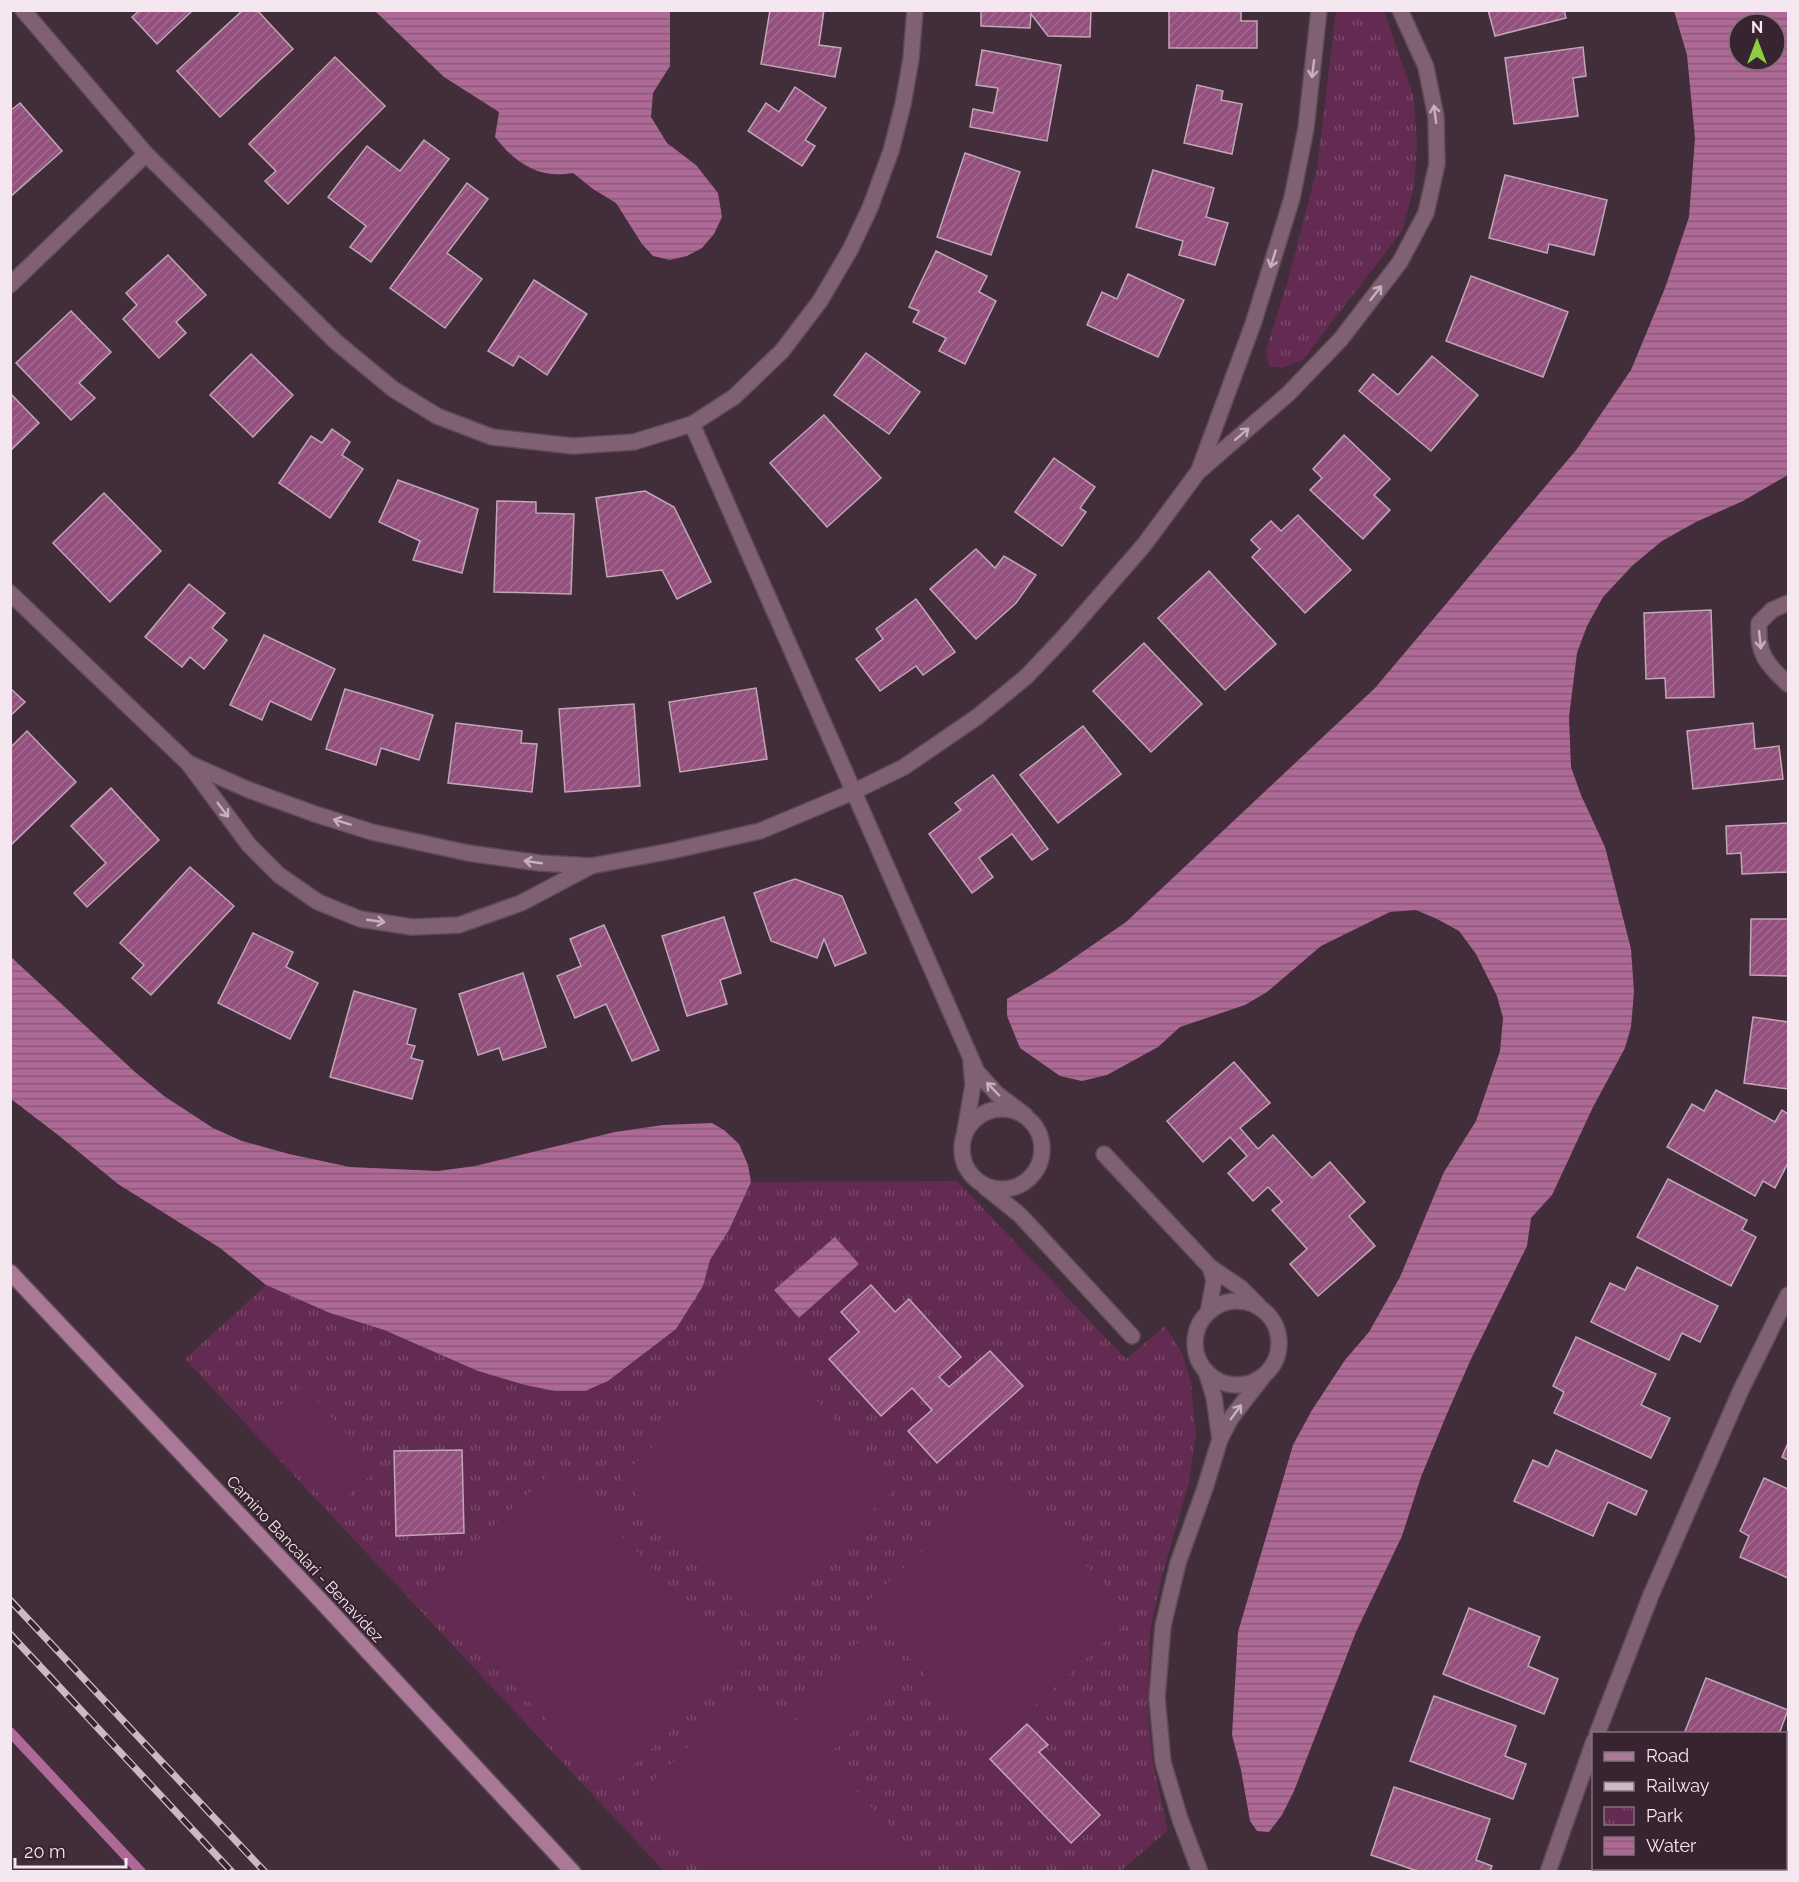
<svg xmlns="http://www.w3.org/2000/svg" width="1799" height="1882" font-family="Raleway,sans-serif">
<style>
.park{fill:url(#park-tufts)}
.pitch{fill:#632b51}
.water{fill:url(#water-rules);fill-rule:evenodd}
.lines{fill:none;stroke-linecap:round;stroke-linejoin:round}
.stream{stroke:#af6996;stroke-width:10}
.building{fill:url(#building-hatch);stroke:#c0a7b6;stroke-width:1.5}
.minor-casing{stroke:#5f4b57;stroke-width:18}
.secondary-casing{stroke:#5f4b57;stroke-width:18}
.minor{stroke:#806174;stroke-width:15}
.secondary{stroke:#a97997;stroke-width:15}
.rail-casing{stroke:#cabac3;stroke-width:7}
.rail{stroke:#372430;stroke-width:4.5;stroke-dasharray:14;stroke-linecap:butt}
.oneway{stroke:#c6b1be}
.labels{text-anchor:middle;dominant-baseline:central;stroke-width:4.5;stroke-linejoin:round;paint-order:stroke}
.street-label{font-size:16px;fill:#f5e7ef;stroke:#372430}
</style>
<defs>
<pattern id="park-tufts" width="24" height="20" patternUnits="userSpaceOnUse" patternTransform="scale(1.5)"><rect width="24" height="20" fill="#632b51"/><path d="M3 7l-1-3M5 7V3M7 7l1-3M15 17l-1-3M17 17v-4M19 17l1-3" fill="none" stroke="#7a4a6a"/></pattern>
<pattern id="water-rules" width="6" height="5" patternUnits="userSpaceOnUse" patternTransform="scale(1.5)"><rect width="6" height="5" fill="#af6996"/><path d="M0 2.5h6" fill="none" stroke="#875b77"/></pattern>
<pattern id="building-hatch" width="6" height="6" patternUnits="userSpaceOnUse" patternTransform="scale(1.5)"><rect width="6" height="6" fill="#93507d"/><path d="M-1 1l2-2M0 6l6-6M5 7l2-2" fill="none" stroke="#a36990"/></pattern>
</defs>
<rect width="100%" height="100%" fill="#422d3a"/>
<g class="park">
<polygon points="1336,10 1384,11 1414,98 1417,145 1414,187 1402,231 1303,360 1282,368 1269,366 1266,351 1287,284 1317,168"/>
<polygon points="957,1181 1126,1359 1165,1326 1182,1353 1191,1383 1196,1435 1189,1482 1162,1576 1150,1632 1148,1714 1153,1764 1168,1830 1121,1871 664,1871 185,1359 266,1285 330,1313 384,1330 478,1371 525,1385 555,1391 703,1286 710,1260 729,1230 751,1182"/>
</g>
<g class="pitch">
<polygon points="764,1344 898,1487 755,1621 620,1477"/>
<polygon points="302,1385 378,1469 333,1509 257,1426"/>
<polygon points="557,1467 742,1664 610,1787 424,1590"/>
<polygon points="1004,1476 1133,1616 991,1746 862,1607"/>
<polygon points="866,1635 908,1680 829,1754 787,1709"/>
<polygon points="753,1685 924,1861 913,1871 702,1871 633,1800"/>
</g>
<g class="water">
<path d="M375,11H670V66L653,93L651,117L667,143L696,165L718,193L722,217L714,234L702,248L687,256L670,260L653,256L642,244L616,203L593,189L573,173C539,179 516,164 495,137L499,112L444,77Z"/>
<path d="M1674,11H1788V475L1743,501L1696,522L1662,541L1633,565L1603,597L1587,626L1577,653L1569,717L1571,767L1581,795L1605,847L1631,949L1634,992L1631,1027L1625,1048L1593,1107L1552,1195L1531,1218L1527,1246L1471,1359L1446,1416L1421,1477L1402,1536L1356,1632L1294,1791L1282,1815L1269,1832L1257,1831L1250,1821L1241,1770L1232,1735L1238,1632L1293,1445L1312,1410L1345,1360L1369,1332L1400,1277L1444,1172L1476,1121L1500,1051L1503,1018L1497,996L1476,954L1459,931L1437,919L1416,910L1390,912L1321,946L1267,992L1245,1005L1180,1027L1158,1047L1107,1075L1082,1081L1060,1076L1020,1048L1007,1016V999L1055,971L1126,922L1375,688L1577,449L1631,370L1665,288L1689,217L1695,138L1687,55ZM1739,24H1775V60H1739Z"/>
<polygon points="11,957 135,1072 164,1096 213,1128 242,1141 289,1154 350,1167 438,1171 475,1166 615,1132 663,1125 712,1123 724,1130 739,1144 748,1165 751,1182 729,1230 710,1260 703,1286 676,1329 608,1381 585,1391 555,1391 525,1385 478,1371 384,1330 330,1313 266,1285 220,1248 118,1184 58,1135 11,1099"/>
<polygon points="835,1237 859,1264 799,1318 774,1290"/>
</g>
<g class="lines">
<polyline class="stream" points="10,1732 141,1872"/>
</g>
<g class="building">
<polygon points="140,10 193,10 157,44 132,17"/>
<polygon points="243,10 257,10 293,49 220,117 177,71"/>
<polygon points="770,10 824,10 819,45 841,48 835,77 761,64"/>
<polygon points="981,10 1091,10 1090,37 1048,36 1031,14 1030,28 981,26"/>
<polygon points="1169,10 1241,10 1241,21 1257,21 1257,48 1169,48"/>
<polygon points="1488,10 1564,10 1566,18 1495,36"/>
<polygon points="1583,47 1586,76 1573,78 1578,116 1514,124 1505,58"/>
<polygon points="982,50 1061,65 1047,141 970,127 973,109 993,113 998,88 976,85"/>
<polygon points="335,57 385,106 288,204 265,181 276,171 249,144"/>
<polygon points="1197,85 1223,91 1221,100 1242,104 1232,154 1184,143"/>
<polygon points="795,87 826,108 805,140 815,146 802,166 748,131 766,103 779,112"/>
<polygon points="20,103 62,151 10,197 10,111"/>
<polygon points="424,140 449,159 371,262 350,247 366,226 328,197 367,146 400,171"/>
<polygon points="965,153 1020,172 991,255 937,237"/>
<polygon points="1153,170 1214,188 1206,217 1228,223 1215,265 1179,255 1183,241 1136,227"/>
<polygon points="1505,175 1607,200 1594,255 1549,244 1547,253 1489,238"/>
<polygon points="467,183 488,199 447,253 482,279 445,328 390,288"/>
<polygon points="936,251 987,276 979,292 996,301 965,364 939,351 946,338 913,322 919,311 909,307"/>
<polygon points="168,255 206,295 176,322 186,333 159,358 123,319 137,305 126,293"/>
<polygon points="1128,274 1184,300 1158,357 1087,325 1102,292 1117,299"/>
<polygon points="1471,276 1568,312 1543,377 1446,341"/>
<polygon points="534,280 587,314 547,375 519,356 513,366 488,351"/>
<polygon points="71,311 111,352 79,383 95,398 71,420 16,363"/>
<polygon points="866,353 920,392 889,434 834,395"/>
<polygon points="251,354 293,395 253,437 210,395"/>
<polygon points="1432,356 1478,395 1431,451 1359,391 1373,374 1398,395"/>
<polygon points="10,393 39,423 10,451"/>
<polygon points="824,415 881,478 827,527 770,463"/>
<polygon points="332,429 350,442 342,455 363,469 330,518 279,483 311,436 322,443"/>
<polygon points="1344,435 1390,479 1374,495 1390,510 1363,539 1310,490 1322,478 1313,469"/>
<polygon points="1054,458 1095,487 1080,508 1086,512 1062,546 1015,512"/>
<polygon points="398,480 478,509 462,573 413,560 420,541 379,522"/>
<polygon points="645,491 674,507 711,582 677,599 662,570 607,577 596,498"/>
<polygon points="104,493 161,551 110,602 53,543"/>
<polygon points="497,501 536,502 536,513 574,514 571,594 494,592"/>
<polygon points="1298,515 1351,570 1305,613 1252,557 1260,549 1251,540 1271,521 1281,531"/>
<polygon points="976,549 995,568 1004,556 1036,575 1016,603 976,639 930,589"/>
<polygon points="1209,571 1276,644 1225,690 1158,618"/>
<polygon points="189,584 225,613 212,628 227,640 204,669 190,657 182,667 145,637"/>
<polygon points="916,599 955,652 923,675 916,666 880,691 856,659 883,639 876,629"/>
<polygon points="1711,610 1714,697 1666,698 1665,678 1646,679 1644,613"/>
<polygon points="264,635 335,669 311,720 270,701 262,720 230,705"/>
<polygon points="1144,643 1202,704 1151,752 1093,691"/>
<polygon points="10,688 25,702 10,716"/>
<polygon points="756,688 767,759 680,772 669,702"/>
<polygon points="345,689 433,715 419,760 381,748 376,765 326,749"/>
<polygon points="634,704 640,786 565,792 559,709"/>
<polygon points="456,723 522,731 521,743 537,744 532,792 448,783"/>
<polygon points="1753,723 1755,749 1779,746 1783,779 1693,789 1687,731"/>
<polygon points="1083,726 1121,774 1058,823 1020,775"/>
<polygon points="27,731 76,782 10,846 10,748"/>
<polygon points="993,775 1048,849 1032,860 1012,834 979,858 993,877 972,893 929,834 961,810 955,803"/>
<polygon points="111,788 159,840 87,907 74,893 106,863 71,826"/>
<polygon points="1788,823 1788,872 1742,874 1741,853 1727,854 1726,826"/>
<polygon points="190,867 234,906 151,995 132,978 144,965 120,943"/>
<polygon points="795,879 842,896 866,953 835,966 824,939 817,958 771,941 754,893"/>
<polygon points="724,917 741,973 720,980 727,1004 687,1016 662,936"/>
<polygon points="1751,919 1788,919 1788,976 1750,975"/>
<polygon points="604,925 659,1050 632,1061 606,1004 575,1018 557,976 581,966 570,939"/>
<polygon points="253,933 293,952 286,967 318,983 290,1039 218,1003"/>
<polygon points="523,973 546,1047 503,1060 499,1048 478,1055 459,994"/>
<polygon points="354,991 416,1009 407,1044 415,1046 411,1058 423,1061 412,1099 330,1077"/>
<polygon points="1753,1017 1788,1022 1788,1089 1744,1083"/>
<polygon points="1234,1062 1270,1103 1240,1128 1258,1149 1273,1135 1312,1178 1330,1162 1365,1202 1349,1216 1375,1246 1318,1296 1290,1264 1307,1249 1272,1210 1282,1202 1268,1187 1253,1201 1228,1173 1247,1156 1230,1137 1203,1162 1167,1121"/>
<polygon points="1716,1090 1775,1122 1782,1110 1788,1114 1788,1163 1775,1188 1763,1181 1755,1196 1667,1147 1692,1104 1704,1111"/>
<polygon points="1668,1179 1747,1220 1742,1230 1756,1237 1731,1286 1637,1237"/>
<polygon points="1637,1267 1718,1306 1700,1342 1682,1333 1669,1360 1591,1322 1610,1283 1625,1290"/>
<polygon points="871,1285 895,1312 909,1299 961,1357 939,1377 949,1387 990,1351 1023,1386 937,1463 908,1431 932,1410 912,1388 881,1416 829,1359 859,1332 841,1312"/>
<polygon points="1576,1337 1656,1374 1641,1405 1670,1418 1651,1458 1554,1413 1564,1392 1553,1386"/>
<polygon points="1788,1443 1788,1460 1782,1457"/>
<polygon points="462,1450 464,1533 396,1536 394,1451"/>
<polygon points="1556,1450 1647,1491 1636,1515 1608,1502 1593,1536 1514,1501 1533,1460 1548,1467"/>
<polygon points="1764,1478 1788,1489 1788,1578 1740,1557 1749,1536 1740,1531"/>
<polygon points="1469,1608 1540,1637 1528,1666 1558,1679 1544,1714 1443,1674"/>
<polygon points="1706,1678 1788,1710 1779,1734 1684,1734"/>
<polygon points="1434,1696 1516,1726 1505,1756 1526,1764 1513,1799 1410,1761"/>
<polygon points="1027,1724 1048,1745 1039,1752 1100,1815 1071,1843 990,1759"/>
<polygon points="1394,1787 1490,1819 1476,1860 1492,1866 1490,1872 1420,1872 1371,1855"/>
<polygon points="1699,1868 1724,1868 1723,1872 1707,1872"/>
</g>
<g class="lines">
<defs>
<g id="minor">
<polyline points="23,10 146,154 335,341 393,389 437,416 492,437 573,446 634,442 692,424 734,397 782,351 820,301 850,250 870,208 891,151 903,104 911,59 915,10"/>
<polyline points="10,285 146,154"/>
<polyline points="692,424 977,1072 997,1094 1025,1115"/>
<polyline points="1199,470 1253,324 1292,198 1306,128 1319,10"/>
<polyline points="10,593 188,763 249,845 279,875 318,902 360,919 412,927 459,925 521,903 591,866"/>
<path d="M1788,603L1772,610L1759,623C1757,653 1766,664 1788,684"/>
<polyline points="188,763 249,790 315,814 372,832 468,853 540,863 591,866 671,851 760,831 853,792 904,767 977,717 1026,677 1064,637 1144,545 1198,472 1288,394 1341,339 1400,262 1426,213 1437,164 1436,117 1426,67 1400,10"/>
<circle cx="1002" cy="1149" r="40"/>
<polyline points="965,1131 973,1085 971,1062"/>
<polyline points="1104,1154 1210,1267"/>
<polyline points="985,1187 1020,1215 1132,1336"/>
<circle cx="1237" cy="1343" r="42"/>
<polyline points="1208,1313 1214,1280 1210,1267 1241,1288 1258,1305"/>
<polyline points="1206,1371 1214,1397 1220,1439 1231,1418 1262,1378"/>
<polyline points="1597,1734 1651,1595 1740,1392 1788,1295"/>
<polyline points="1200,1872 1180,1819 1163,1762 1157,1698 1163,1626 1178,1563 1205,1488 1220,1439"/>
<polyline points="1548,1872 1594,1741"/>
</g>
<polyline id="secondary" points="10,1272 320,1600 573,1872"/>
</defs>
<use href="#minor" class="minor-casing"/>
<use href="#secondary" class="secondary-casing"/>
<use href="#minor" class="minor"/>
<use href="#secondary" class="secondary"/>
<defs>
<g id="rail">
<polyline points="10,1600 265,1872"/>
<polyline points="10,1634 232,1872"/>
</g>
</defs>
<use href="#rail" class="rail-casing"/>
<use href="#rail" class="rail"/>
</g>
<defs><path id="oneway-shaft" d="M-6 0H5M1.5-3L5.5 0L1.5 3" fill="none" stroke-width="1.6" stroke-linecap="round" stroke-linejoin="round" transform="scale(1.5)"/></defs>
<g class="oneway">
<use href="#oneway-shaft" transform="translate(1313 69) rotate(97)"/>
<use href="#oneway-shaft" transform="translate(1435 114) rotate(-97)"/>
<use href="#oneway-shaft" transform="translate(1273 259) rotate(107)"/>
<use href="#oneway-shaft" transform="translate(1376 293) rotate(-52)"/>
<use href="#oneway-shaft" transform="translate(1242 434) rotate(-41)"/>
<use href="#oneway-shaft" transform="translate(1760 640) rotate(84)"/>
<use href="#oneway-shaft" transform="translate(223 810) rotate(53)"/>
<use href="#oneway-shaft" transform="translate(342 822) rotate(-163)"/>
<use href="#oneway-shaft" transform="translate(533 862) rotate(-172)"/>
<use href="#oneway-shaft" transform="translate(376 921) rotate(8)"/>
<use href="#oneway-shaft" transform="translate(993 1089) rotate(-134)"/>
<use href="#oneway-shaft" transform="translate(1236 1412) rotate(-54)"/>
</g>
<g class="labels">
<g class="street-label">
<text transform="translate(305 1559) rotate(47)">Camino Bancalari - Benavídez</text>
</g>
</g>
<rect width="1799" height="1882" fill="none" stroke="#f5e7ef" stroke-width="24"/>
<rect x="1592" y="1732" width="195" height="138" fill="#372430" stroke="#83727c" stroke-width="1.5"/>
<rect x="1604" y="1752" width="30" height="9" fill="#a97997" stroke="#83727c" stroke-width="1.5"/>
<text x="1646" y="1762" font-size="18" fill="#f5e7ef">Road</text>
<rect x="1604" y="1782" width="30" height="9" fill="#cabac3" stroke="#83727c" stroke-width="1.5"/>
<text x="1646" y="1792" font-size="18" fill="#f5e7ef">Railway</text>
<rect x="1604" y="1807" width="30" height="18" fill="url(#park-tufts)" stroke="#83727c" stroke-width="1.5"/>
<text x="1646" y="1822" font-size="18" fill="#f5e7ef">Park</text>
<rect x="1604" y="1837" width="30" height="18" fill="url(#water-rules)" stroke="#83727c" stroke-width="1.5"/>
<text x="1646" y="1852" font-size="18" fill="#f5e7ef">Water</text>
<g transform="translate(1757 42)"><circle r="28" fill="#372430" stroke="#83727c" stroke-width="1.5"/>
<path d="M0-4.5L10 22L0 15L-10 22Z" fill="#8dce44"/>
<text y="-9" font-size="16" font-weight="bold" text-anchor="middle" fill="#f5e7ef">N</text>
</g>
<path d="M15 1858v9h111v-9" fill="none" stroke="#f5e7ef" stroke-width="3"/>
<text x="24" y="1858" font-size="18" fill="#f5e7ef" stroke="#372430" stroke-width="4.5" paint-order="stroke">20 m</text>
</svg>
